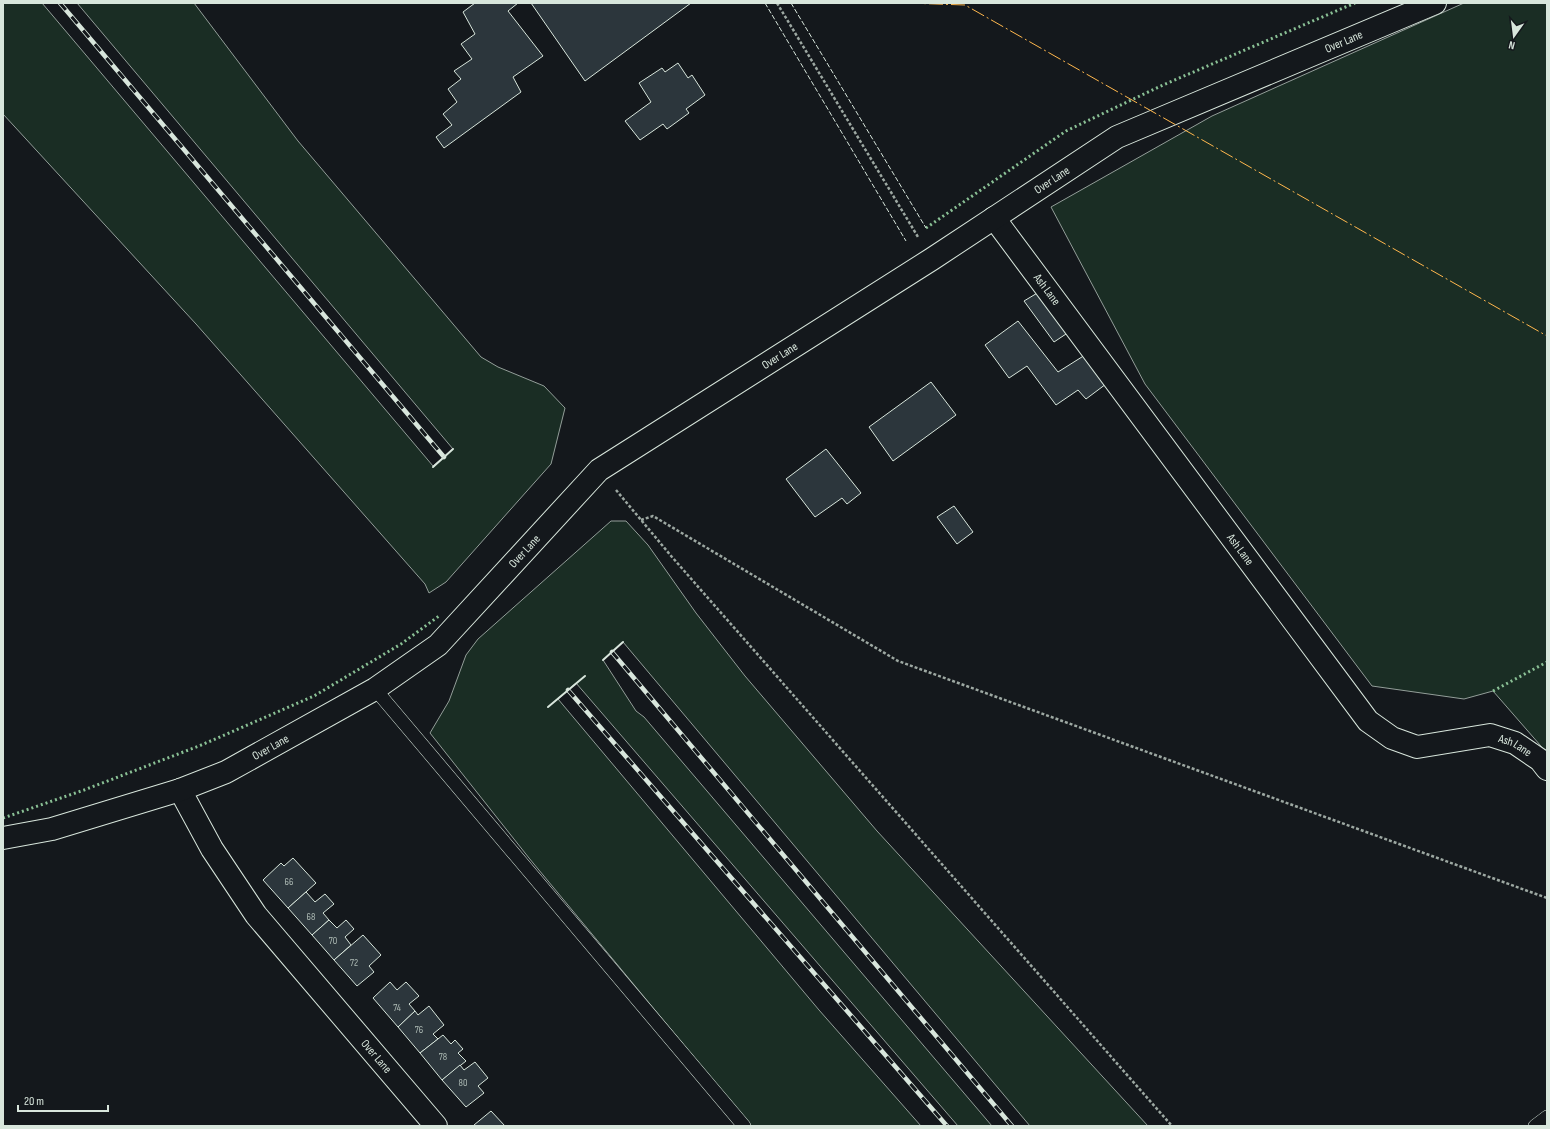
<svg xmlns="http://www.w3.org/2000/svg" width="1550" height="1129" font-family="'Sofia Sans Condensed',sans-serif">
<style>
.green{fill:#1a2d24;stroke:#939e99}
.building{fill:#2c363c;stroke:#d8e6dc}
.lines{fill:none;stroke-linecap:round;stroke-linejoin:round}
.lane-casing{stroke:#d8e6dc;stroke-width:14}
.street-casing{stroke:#d8e6dc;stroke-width:24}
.secondary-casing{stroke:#d8e6dc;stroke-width:24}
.path{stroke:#9da8a2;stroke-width:2.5;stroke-dasharray:3 2;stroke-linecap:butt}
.lane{stroke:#14181c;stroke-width:13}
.street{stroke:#14181c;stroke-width:22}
.secondary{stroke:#14181c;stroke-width:22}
.rail-casing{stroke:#d8e6dc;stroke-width:4.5}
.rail{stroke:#14181c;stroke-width:3;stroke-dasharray:9;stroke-linecap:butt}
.hedge{stroke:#8ac095;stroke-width:3;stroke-dasharray:2 3;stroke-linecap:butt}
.fence{stroke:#d8e6dc;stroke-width:1;stroke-dasharray:5 2;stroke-linecap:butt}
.wall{stroke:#d8e6dc;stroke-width:2}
.power{stroke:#ffb74d;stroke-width:1;stroke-dasharray:14 3 2 3;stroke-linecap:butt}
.labels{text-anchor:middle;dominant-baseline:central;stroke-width:3;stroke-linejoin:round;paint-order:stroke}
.number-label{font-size:10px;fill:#adbab4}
.street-label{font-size:12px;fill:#d8e6dc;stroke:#14181c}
</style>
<rect width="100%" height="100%" fill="#14181c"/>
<g class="green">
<polygon points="3,3 42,3 433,466 453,449 77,3 194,3 298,141 481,357 498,367 544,386 565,408 551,464 446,582 429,593 425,584 196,324 3,114"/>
<polygon points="1464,3 1547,3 1547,753 1493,691 1464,699 1372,686 1145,384 1051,207 1212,116"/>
<polygon points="611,521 626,521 648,545 696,613 745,676 877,831 1148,1126 1030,1126 623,642 603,660 636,711 644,717 992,1126 958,1126 576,683 558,699 819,1010 921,1126 751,1126 529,858 430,733 449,701 466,655 478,639"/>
</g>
<g class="building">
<polygon points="475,3 518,3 508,11 543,56 513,77 521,92 444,148 436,137 452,125 443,114 457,102 448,89 461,79 454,71 472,59 461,44 475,34 463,12"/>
<polygon points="531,3 691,3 585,81"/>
<polygon points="678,63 688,78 692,75 705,95 686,109 689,113 667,129 663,124 640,140 625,121 651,102 639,83 662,68 665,72"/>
<polygon points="1039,292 1069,332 1054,342 1024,301"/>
<polygon points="1018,321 1058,372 1085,355 1106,384 1086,399 1078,390 1056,405 1027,366 1009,378 985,345"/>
<polygon points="931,382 956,415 893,461 869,427"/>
<polygon points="826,449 861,493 847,504 842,498 815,517 786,479"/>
<polygon points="954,506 973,532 957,544 937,517"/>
<polygon points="293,858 316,883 288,908 263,880 281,863 284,866"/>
<polygon points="306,892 315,902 325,894 334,904 323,913 329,920 312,935 288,908"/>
<polygon points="329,920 337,928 346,920 354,929 345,937 351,945 334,960 312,935"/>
<polygon points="363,935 381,955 369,966 374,972 357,986 334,960"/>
<polygon points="390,982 397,990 406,982 419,996 409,1004 415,1011 398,1027 373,998"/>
<polygon points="429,1006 444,1025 433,1034 438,1039 420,1053 398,1027 415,1011 418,1015"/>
<polygon points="443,1035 451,1044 455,1040 463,1049 458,1053 466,1061 442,1080 420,1053"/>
<polygon points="475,1062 488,1078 478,1086 484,1093 466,1107 442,1080 460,1065 464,1070"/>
<polygon points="491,1111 505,1126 475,1126 474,1125"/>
</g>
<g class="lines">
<defs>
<g id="lane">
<polyline points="375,689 744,1126"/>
<polyline points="1535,1126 1547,1117"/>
</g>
<g id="street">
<path id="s1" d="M994,218L1368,721L1392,738L1417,747L1490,735L1515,743L1540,760L1547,769"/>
<path id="s2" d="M180,790L212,849L256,915L436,1126"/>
</g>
<g id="secondary">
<path id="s3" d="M3,838L52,829L180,790L226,772L375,689L438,645L599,470L932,259L1117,137L1435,3"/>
</g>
</defs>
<use href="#lane" class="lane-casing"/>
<use href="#street" class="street-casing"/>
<use href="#secondary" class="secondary-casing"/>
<g class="path">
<polyline points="777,3 918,237"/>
<polyline points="616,490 672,557 1172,1126"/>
<polyline points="641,520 653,516 898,661 1547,898"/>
</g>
<use href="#lane" class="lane"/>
<use href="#street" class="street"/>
<use href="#secondary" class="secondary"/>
<defs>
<g id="rail">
<polyline points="60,3 444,457"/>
<polyline points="612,652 1012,1126"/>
<polyline points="568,690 947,1126"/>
</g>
</defs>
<use href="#rail" class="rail-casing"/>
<use href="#rail" class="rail"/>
<g class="hedge">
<polyline points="926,228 1066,131 1163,85 1355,3"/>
<polyline points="1493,691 1547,662"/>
<polyline points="3,818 84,790 199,746 314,696 401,644 439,616"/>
</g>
<g class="fence">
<polyline points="765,3 906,241"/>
<polyline points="791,3 926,228"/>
</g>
<g class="wall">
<polyline points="433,467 453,449"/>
<polyline points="603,660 623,642"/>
<polyline points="548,707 585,676"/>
</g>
<polyline class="power" points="907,3 965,5 1547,336"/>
</g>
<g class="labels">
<g class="number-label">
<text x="289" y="882">66</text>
<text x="311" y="917">68</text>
<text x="333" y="941">70</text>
<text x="354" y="963">72</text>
<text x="397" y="1008">74</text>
<text x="419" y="1030">76</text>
<text x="443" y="1057">78</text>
<text x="463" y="1083">80</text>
</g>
<g class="street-label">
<text stroke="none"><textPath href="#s3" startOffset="1580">Over Lane</textPath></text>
<text stroke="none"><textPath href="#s3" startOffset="1256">Over Lane</textPath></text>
<text stroke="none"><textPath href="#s1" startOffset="89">Ash Lane</textPath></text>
<text stroke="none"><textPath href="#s3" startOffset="932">Over Lane</textPath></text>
<text stroke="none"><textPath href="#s1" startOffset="413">Ash Lane</textPath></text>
<text stroke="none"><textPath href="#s3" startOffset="608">Over Lane</textPath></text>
<text stroke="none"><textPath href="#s1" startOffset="784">Ash Lane</textPath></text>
<text stroke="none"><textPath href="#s3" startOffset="284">Over Lane</textPath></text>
<text stroke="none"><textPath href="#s2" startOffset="332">Over Lane</textPath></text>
</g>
</g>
<rect width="1550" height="1129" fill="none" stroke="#d8e6dc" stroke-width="8"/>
<g transform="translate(1514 36) rotate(194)" stroke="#14181c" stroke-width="3" paint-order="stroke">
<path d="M0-3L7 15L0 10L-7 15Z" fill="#d8e6dc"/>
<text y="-6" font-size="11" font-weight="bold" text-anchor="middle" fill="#d8e6dc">N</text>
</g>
<path d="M18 1105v6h90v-6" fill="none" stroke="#d8e6dc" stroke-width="2"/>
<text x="24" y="1105" font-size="12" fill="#d8e6dc" stroke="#14181c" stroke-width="3" paint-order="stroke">20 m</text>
</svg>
